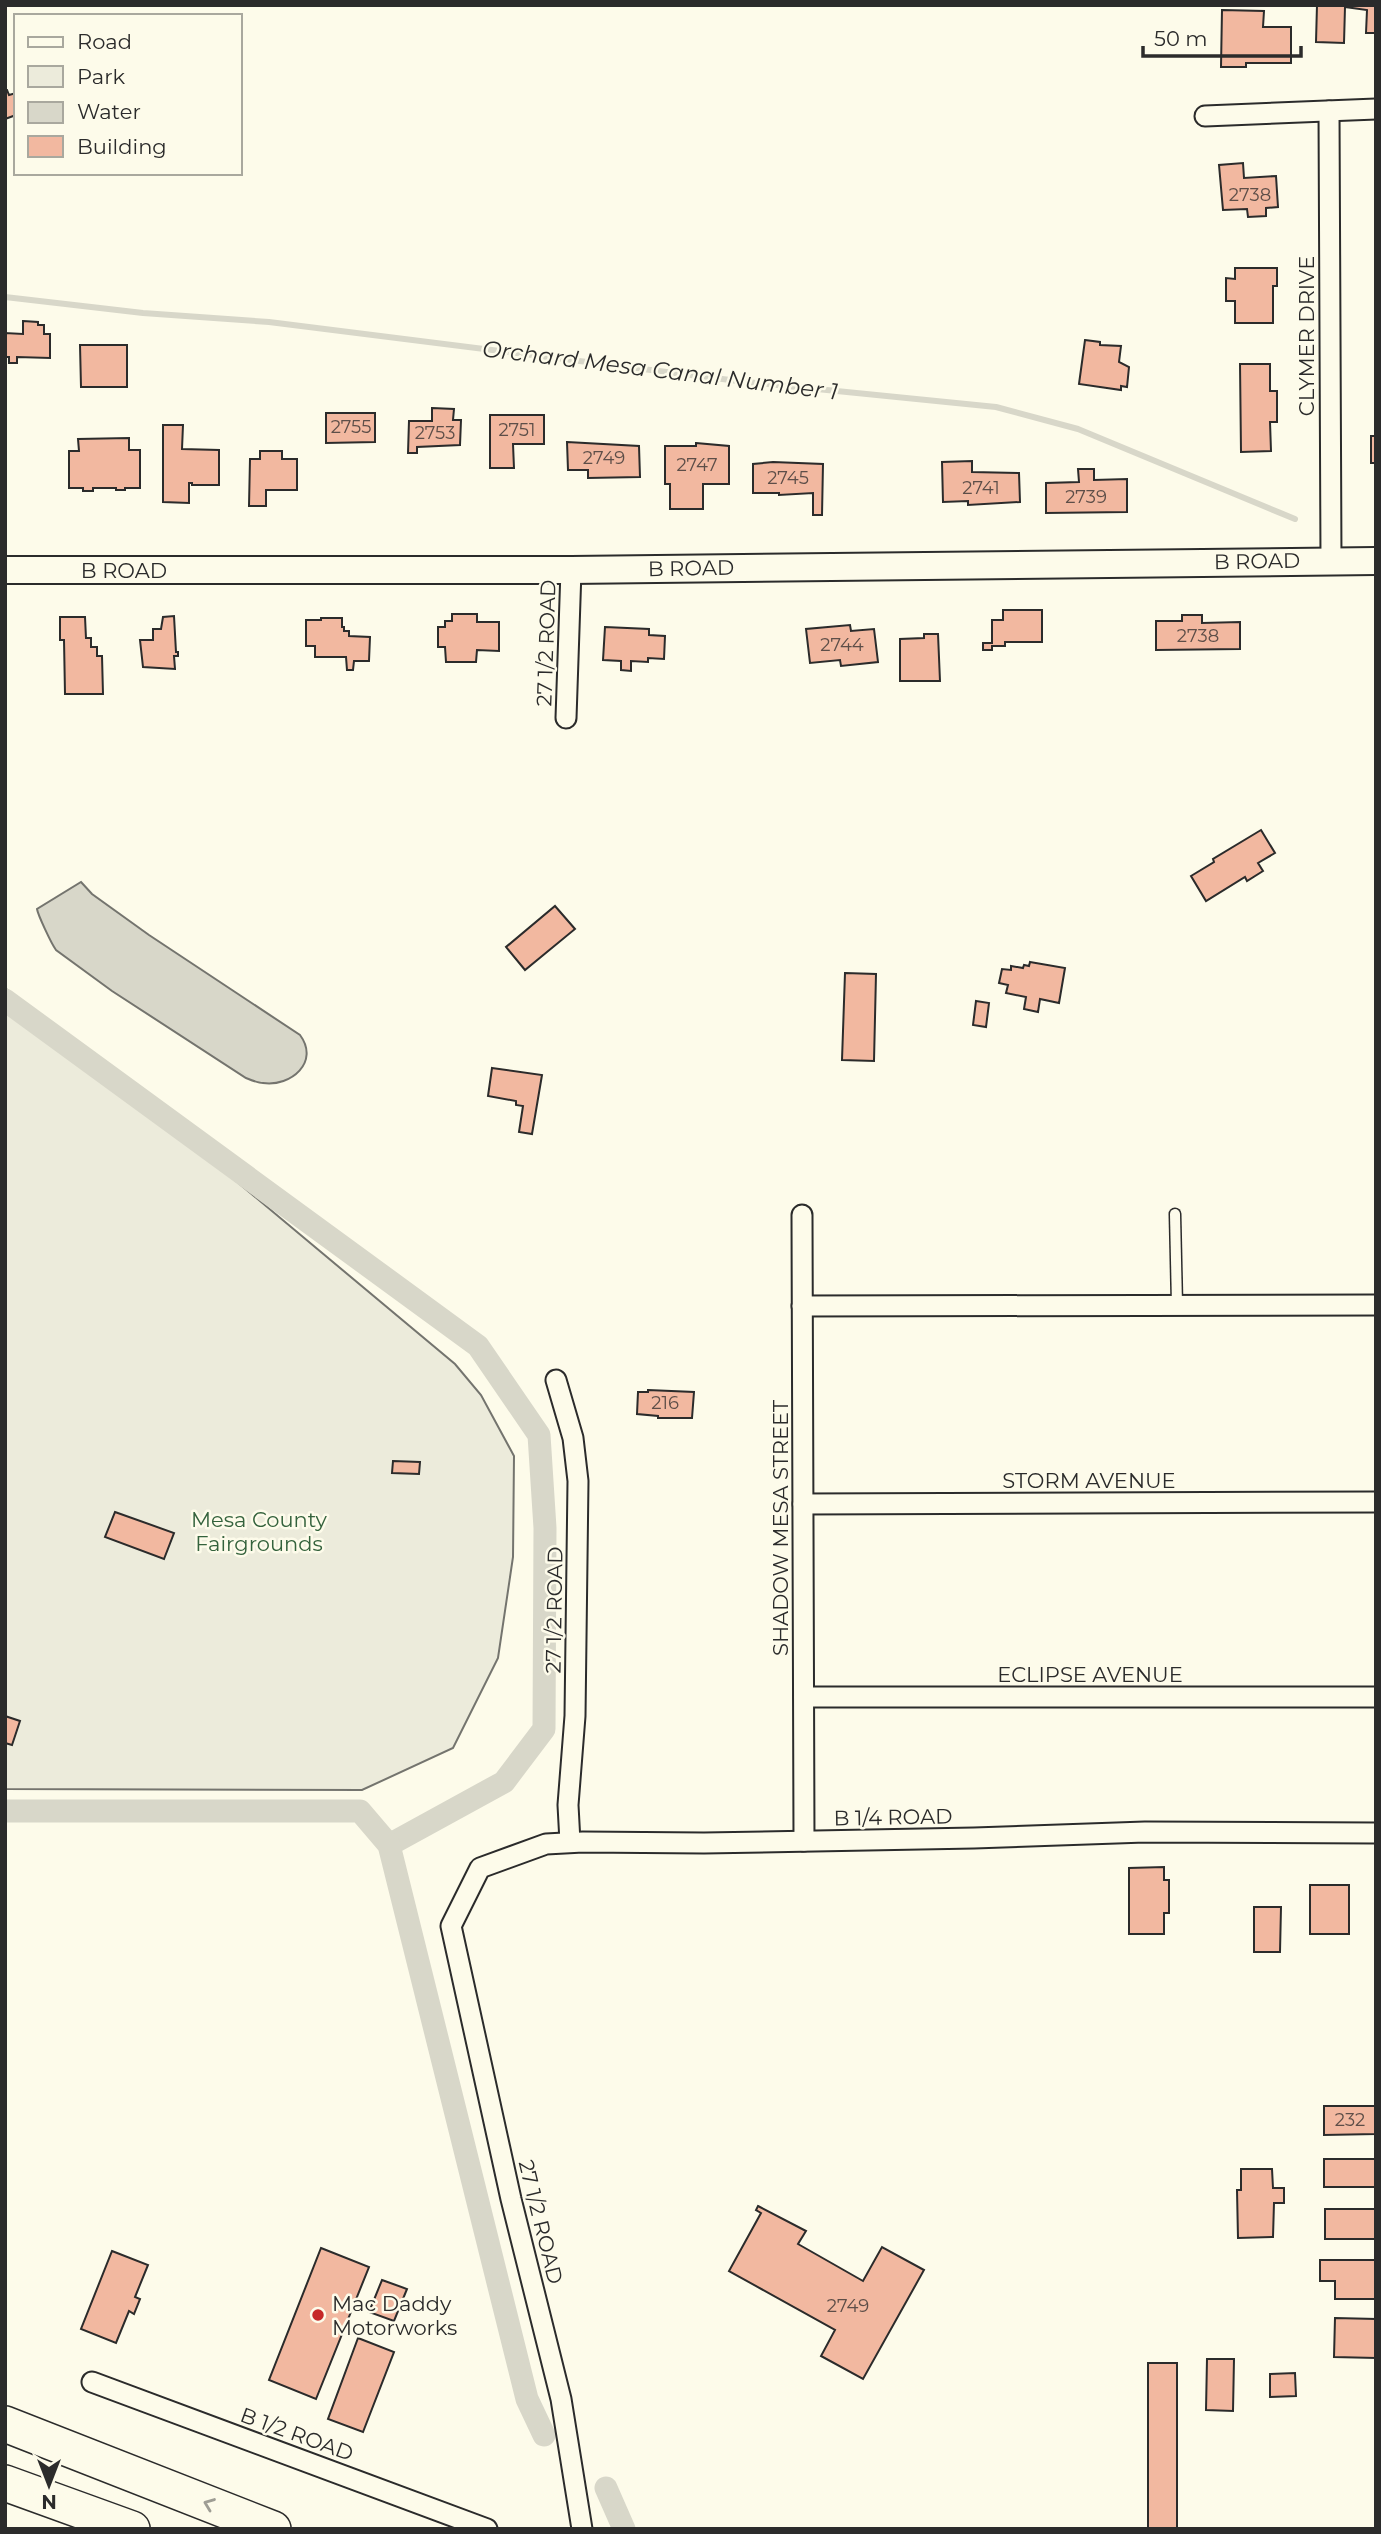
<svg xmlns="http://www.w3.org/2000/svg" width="1381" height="2534" font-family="Montserrat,sans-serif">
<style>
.green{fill:#ecebdb;stroke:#74746e;stroke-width:2}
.water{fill:#d8d7c9;stroke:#74746e;stroke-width:2}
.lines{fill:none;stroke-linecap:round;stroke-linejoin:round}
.stream{stroke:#d8d7c9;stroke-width:6}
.canal{stroke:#d8d7c9;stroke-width:23}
.building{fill:#f2b8a0;stroke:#2b2b2b;stroke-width:2}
.lane-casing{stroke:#2b2b2b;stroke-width:13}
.street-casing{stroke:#2b2b2b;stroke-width:23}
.secondary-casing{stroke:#2b2b2b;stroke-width:30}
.highway-casing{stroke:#2b2b2b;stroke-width:38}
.lane{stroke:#fdfbea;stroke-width:10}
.street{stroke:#fdfbea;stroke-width:19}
.secondary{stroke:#fdfbea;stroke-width:26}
.highway{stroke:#fdfbea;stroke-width:35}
.oneway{stroke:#9e9d94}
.poi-dot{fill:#c62828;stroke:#fdfbea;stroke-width:2.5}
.labels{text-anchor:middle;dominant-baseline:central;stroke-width:5;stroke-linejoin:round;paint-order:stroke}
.number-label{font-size:18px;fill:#5d4e48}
.street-label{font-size:21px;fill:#2b2b2b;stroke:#fdfbea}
.park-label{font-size:21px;fill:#34623c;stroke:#fdfbea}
.poi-label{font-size:21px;fill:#2b2b2b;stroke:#fdfbea;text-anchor:start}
.water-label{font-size:23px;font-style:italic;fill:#2b2b2b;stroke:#fdfbea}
</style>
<rect width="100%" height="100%" fill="#fdfbea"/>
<polygon class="green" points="5,988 455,1364 481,1395 514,1456 513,1557 498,1658 453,1748 362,1790 5,1789"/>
<path class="water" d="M81,882L92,894L149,935L300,1035C320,1062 291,1087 263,1083C258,1083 251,1080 246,1078L112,991L56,950C51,943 38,915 37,909Z"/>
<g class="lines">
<polyline class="stream" points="5,297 143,313 269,322 746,382 996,407 1078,429 1295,519"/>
<g class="canal">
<polyline points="5,1000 478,1346 539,1435 545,1528 544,1729 504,1782 389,1845"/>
<polyline points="5,1811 360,1811 389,1845 527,2399 544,2435"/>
<polyline points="606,2488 624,2529"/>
</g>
</g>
<g class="building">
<polygon points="1317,5 1376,5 1376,33 1366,33 1367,10 1345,7 1344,43 1316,42"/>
<polygon points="1222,10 1264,11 1263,27 1291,27 1291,63 1246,63 1246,67 1221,67"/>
<polygon points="5,90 7,90 9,95 16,93 16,115 5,119"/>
<polygon points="1243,163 1244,178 1276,176 1278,207 1266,208 1266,216 1248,217 1247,209 1223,210 1219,165"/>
<polygon points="1235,268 1277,268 1277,286 1273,286 1273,323 1235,323 1235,301 1226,301 1226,278 1235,279"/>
<polygon points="23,321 38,322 38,325 44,325 44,334 50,334 50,358 17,357 17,363 9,363 9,357 5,357 5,333 23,334"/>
<polygon points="1085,340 1100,342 1100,345 1121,346 1119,362 1129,367 1127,387 1121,386 1121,390 1079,384"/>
<polygon points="80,345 127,345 127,387 81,387"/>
<polygon points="1240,364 1270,364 1270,391 1277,391 1277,422 1270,422 1271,451 1241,452"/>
<polygon points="432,408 454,409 453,420 461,420 460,445 417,447 417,453 408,453 409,421 432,421"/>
<polygon points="326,413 375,413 375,442 326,443"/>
<polygon points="490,415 544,415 544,444 513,444 514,468 490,468"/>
<polygon points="163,425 183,425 182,449 219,450 219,485 192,485 192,483 189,483 189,503 163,502"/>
<rect x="1371" y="436" width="5" height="27"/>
<polygon points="129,438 129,450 140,450 140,488 125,488 125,490 116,490 116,488 93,488 93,491 83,491 83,488 69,488 69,451 79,451 78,439"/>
<polygon points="567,442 639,446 640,477 588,478 588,470 568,470"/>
<polygon points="696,443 729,446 729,484 703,484 703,509 670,509 670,484 665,484 665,446 696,446"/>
<polygon points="260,451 282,451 282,459 297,459 297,490 266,490 266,506 249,506 250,459 260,459"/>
<polygon points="972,461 972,472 1019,473 1020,502 968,505 968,501 943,502 942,462"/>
<polygon points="773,462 823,464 822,515 813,515 813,493 779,495 779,493 753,493 753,464"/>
<polygon points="1078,469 1094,469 1094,480 1127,479 1127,512 1046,513 1046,483 1079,482"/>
<polygon points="1003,610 1042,610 1042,642 1005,642 1005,646 992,646 992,650 983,650 983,643 992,643 992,620 1003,620"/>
<polygon points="452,614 477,614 477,622 499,622 499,651 477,650 476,662 446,662 445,647 438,647 438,627 445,627 445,621 452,621"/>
<polygon points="1182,615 1202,615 1202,623 1240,622 1240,649 1156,650 1156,621 1182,621"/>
<polygon points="174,616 176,652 178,652 178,656 174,656 175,669 143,667 140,640 153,640 153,629 161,629 163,617"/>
<polygon points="60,617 85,617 86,638 91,638 91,647 97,647 97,656 102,656 103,694 65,694 64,640 60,640"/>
<polygon points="321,618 342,618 342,627 344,627 344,631 349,631 349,636 370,637 369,661 354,661 353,670 347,670 346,657 315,657 315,646 306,646 306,620 321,620"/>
<polygon points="850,625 851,631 874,629 878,662 841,666 840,660 810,663 806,629"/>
<polygon points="605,627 649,629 649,635 665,636 664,659 648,658 648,662 631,661 631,671 621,670 621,661 603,660"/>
<polygon points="924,634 938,634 940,681 900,681 900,639 924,638"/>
<polygon points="1261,830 1275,853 1258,863 1263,871 1247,881 1245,877 1206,901 1191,876 1214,862 1213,859"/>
<polygon points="555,906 575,929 525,970 506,947"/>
<polygon points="1030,962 1065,968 1059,1003 1040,999 1038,1012 1024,1009 1026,997 1006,993 1008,985 999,983 1002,969 1011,970 1011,966 1023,968 1024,965 1029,966"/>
<polygon points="845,973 876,974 874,1061 842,1060"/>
<polygon points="976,1001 989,1003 986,1027 973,1025"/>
<polygon points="492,1068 542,1075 532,1134 519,1132 523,1106 516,1105 516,1101 488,1096"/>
<polygon points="648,1390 694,1392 692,1418 658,1418 658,1416 637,1414 638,1392 648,1392"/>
<polygon points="393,1461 420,1462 419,1474 392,1473"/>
<polygon points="115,1512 174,1533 164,1559 105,1537"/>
<polygon points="5,1716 20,1721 12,1745 5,1743"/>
<polygon points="1164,1867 1164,1880 1169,1880 1169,1913 1164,1913 1164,1934 1129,1934 1129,1868"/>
<rect x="1310" y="1885" width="39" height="49"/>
<polygon points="1254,1907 1281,1907 1280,1952 1254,1952"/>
<polygon points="1324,2106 1376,2106 1376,2134 1324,2135"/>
<rect x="1324" y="2159" width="52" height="28"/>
<polygon points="1241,2169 1272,2169 1273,2188 1284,2188 1284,2203 1274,2203 1273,2237 1238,2238 1237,2190 1241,2190"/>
<polygon points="758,2206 806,2231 798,2244 863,2281 882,2247 924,2270 863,2379 821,2356 835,2330 729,2271 761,2213 756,2210"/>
<rect x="1325" y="2209" width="51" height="30"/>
<polygon points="321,2248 369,2267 316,2399 269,2380"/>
<polygon points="112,2251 148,2265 135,2297 140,2299 134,2314 129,2311 116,2343 81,2329"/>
<polygon points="1320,2260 1376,2260 1376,2299 1335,2299 1335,2281 1320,2281"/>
<polygon points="382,2280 407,2289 394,2321 369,2312"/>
<polygon points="1335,2318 1376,2319 1376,2358 1334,2357"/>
<polygon points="358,2338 394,2352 363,2432 328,2419"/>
<polygon points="1207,2359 1234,2359 1233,2411 1206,2410"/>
<rect x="1148" y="2363" width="29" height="166"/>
<polygon points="1295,2373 1296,2396 1270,2397 1270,2374"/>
</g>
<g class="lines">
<defs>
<polyline id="lane" points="1175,1214 1177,1305"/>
<g id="street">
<polyline points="1329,111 1331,560"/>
<polyline points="1205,116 1376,109"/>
<polyline points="566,718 571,570"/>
<polyline points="802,1215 804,1841"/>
<polyline points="802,1306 1376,1305"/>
<polyline points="556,1380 573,1438 578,1481 575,1716 568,1805 570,1842"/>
<polyline points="803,1504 1376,1502"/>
<polyline points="804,1697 1376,1697"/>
<polyline points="92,2382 487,2529"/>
<polyline points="582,2529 561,2399 511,2199 451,1926 480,1868 546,1844 583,1842 704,1843 974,1838 1145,1832 1376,1833"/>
</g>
<polyline id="secondary" points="5,570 571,570 1376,561"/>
<g id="highway">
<polyline points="5,2424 273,2529"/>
<polyline points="5,2483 132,2529"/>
</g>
</defs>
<use href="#lane" class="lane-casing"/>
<use href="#street" class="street-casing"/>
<use href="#secondary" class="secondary-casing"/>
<use href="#highway" class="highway-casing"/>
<use href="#lane" class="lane"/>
<use href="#street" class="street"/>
<use href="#secondary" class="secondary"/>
<use href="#highway" class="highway"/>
</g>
<defs><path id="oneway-chevron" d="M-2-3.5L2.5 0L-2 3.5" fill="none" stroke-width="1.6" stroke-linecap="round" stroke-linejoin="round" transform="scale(1.75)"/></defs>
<use class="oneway" href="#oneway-chevron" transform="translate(209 2504) rotate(-159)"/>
<circle class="poi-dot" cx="318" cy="2315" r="7"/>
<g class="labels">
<g class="number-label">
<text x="1250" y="195">2738</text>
<text x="351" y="427">2755</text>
<text x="517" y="430">2751</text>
<text x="435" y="433">2753</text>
<text x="604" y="458">2749</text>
<text x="697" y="465">2747</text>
<text x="788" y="478">2745</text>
<text x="981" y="488">2741</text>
<text x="1086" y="497">2739</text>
<text x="1198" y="636">2738</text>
<text x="842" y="645">2744</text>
<text x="665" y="1403">216</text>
<text x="1350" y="2120">232</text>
<text x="848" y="2306">2749</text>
</g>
<g class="street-label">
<text transform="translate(1306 336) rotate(-90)">CLYMER DRIVE</text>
<text transform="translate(1257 561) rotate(-1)">B ROAD</text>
<text transform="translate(691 568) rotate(-1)">B ROAD</text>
<text x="124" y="570">B ROAD</text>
<text transform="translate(546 643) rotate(-88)">27 1/2 ROAD</text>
<text x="1089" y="1480">STORM AVENUE</text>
<text transform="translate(780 1528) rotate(-90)">SHADOW MESA STREET</text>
<text transform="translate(554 1610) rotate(-89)">27 1/2 ROAD</text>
<text x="1090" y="1674">ECLIPSE AVENUE</text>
<text transform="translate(893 1817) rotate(-1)">B 1/4 ROAD</text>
<text transform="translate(541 2222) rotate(76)">27 1/2 ROAD</text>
<text transform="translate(297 2434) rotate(20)">B 1/2 ROAD</text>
</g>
<g class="park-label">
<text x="259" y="1519">Mesa County<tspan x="259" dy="24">Fairgrounds</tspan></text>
</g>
<g class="poi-label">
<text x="332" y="2303">Mac Daddy<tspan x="332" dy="24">Motorworks</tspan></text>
</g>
<g class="water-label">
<text transform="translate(660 370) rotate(7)">Orchard Mesa Canal Number 1</text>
</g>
</g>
<rect width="1381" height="2534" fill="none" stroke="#2b2b2b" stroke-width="14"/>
<rect x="14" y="14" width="228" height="161" fill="#fdfbea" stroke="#a9a89e" stroke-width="2"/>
<rect x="28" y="37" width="35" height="10" fill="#fdfbea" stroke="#a9a89e" stroke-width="2"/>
<text x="77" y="49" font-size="21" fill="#2b2b2b">Road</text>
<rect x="28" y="66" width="35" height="21" fill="#ecebdb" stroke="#a9a89e" stroke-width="2"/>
<text x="77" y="84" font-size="21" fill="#2b2b2b">Park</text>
<rect x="28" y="102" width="35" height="21" fill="#d8d7c9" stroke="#a9a89e" stroke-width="2"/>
<text x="77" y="119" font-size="21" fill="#2b2b2b">Water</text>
<rect x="28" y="136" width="35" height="21" fill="#f2b8a0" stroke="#a9a89e" stroke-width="2"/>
<text x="77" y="154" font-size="21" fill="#2b2b2b">Building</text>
<g transform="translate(49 2485) rotate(180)" stroke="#fdfbea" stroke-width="5" paint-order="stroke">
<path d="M0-5L12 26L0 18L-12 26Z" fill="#2b2b2b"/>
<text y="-10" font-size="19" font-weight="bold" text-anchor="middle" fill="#2b2b2b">N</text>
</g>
<path d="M1143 46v10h158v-10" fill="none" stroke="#2b2b2b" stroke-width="3.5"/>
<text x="1154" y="46" font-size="21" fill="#2b2b2b" stroke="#fdfbea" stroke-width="5" paint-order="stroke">50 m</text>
</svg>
